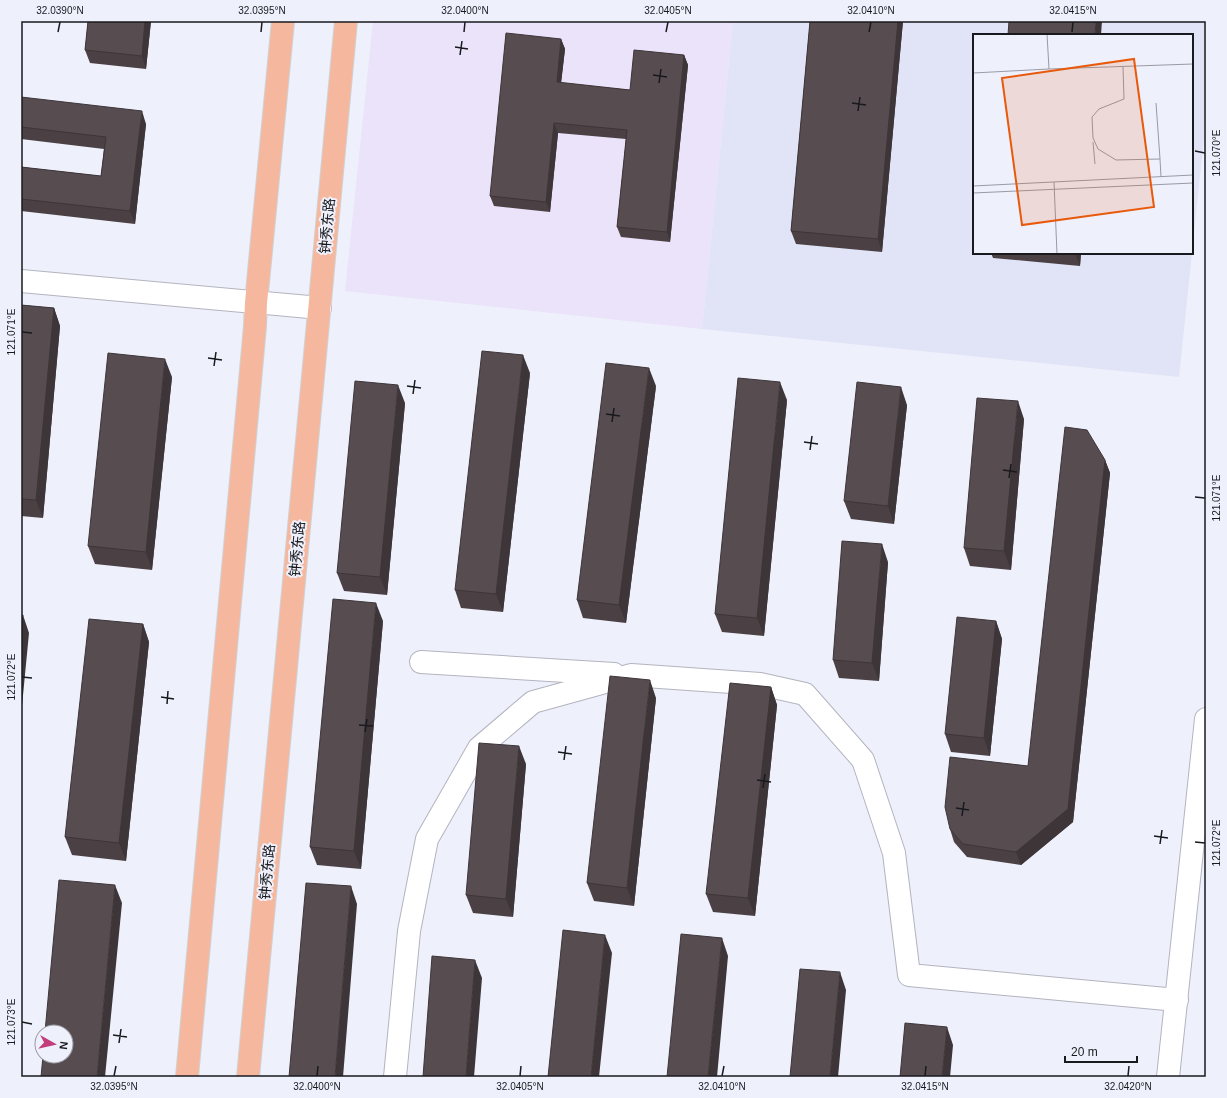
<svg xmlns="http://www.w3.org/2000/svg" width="1227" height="1098" font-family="Helvetica,'Noto Sans SC',sans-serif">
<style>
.built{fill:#e1e4f7;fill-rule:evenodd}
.education{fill:#eae3f9}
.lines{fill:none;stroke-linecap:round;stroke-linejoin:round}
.minor-casing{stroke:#b3b4bf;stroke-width:24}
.major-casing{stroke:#d1d1d2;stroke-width:24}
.minor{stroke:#fff;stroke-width:22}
.major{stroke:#f5b89e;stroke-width:22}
.wall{fill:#4b4145}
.shaded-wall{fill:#3d3538}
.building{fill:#574c50;stroke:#3d3538}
.ticks{fill:none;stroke:#191a1e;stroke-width:1.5}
.labels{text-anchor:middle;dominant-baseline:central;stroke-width:4;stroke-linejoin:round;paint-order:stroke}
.street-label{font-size:14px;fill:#191a1e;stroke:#eef0fc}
.inset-road{fill:none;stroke:#999aa3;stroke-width:1}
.view{fill:#e8590c;fill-opacity:0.15;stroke:#e8590c;stroke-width:2}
.inset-edge{fill:none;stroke:#191a1e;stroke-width:2}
.neatline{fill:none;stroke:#191a1e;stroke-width:1.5}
.ticks-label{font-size:10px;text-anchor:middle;fill:#191a1e}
</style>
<rect width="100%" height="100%" fill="#eef0fc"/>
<path class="built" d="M733,21H1206V119L1179,377L702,329ZM974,35H1192V253H974Z"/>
<polygon class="education" points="373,21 733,21 702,329 345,291"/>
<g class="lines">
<defs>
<g id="minor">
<polyline points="21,281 320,308"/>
<polyline points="421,662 614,674"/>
<polyline points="395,1077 409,931 427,839 479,748 533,702 631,675 760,684 805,694 863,760 894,853 909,975 1177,1000"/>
<polyline points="1168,1077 1206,719"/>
</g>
<g id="major">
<polyline points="187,1077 255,326 256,303 283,21"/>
<polyline points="248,1077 346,21"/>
</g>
</defs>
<use href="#minor" class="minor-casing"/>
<use href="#major" class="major-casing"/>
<use href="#minor" class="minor"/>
<use href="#major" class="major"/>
</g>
<g class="wall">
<polygon points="88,21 151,21 146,69 90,63 85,50"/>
<polygon points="810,21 903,21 882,252 796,244 791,231"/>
<polygon points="561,39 565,49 561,83 630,90 684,55 688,65 670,242 621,237 617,227 626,139 558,133 550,212 494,206 490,196"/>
<polygon points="21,97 146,124 135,224 21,211 21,167 101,176 104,149 21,139"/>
<polygon points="991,253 1081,253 1080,266 993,258"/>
<polygon points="21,305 54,308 60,326 43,518 21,516"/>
<polygon points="530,373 503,612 461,608 455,590"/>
<polygon points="172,377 152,570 95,564 88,546"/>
<polygon points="656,386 626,623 583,618 577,600"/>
<polygon points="787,400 764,636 722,632 715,614"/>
<polygon points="405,403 387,595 344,591 337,573"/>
<polygon points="907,405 894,524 851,519 844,501"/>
<polygon points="1024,419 1011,570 970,566 964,548"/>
<polygon points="1105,460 1110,473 1073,822 1021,865 967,857 954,842 950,829 1028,766"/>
<polygon points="888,562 879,681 839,678 833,660"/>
<polygon points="383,621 361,869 317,865 310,847"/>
<polygon points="996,621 1002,639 990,756 951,752 945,734"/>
<polygon points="143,624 149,642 126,861 72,855 65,837"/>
<polygon points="771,687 777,705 755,916 713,912 706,894"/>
<polygon points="656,698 634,906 594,901 587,883"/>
<polygon points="526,764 513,917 473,913 466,895"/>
</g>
<g class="shaded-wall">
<polygon points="145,21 151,21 146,69 142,56"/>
<polygon points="898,21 903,21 882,252 878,239"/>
<polygon points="1096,21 1102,21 1101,35 1095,35"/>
<polygon points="561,39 565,49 560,92 557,82"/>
<polygon points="684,55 688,65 670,242 667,232"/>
<polygon points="142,111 146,124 135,224 130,211"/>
<polygon points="554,123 558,133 550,212 546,202"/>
<polygon points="1075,253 1081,253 1080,266"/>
<polygon points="54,308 60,326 43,518 36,500"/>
<polygon points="523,355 530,373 503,612 496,594"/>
<polygon points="165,359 172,377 152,570 146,552"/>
<polygon points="649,368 656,386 626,623 619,605"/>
<polygon points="780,382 787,400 764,636 757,618"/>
<polygon points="398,385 405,403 387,595 380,577"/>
<polygon points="901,387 907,405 894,524 888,506"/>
<polygon points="1018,401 1024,419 1011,570 1004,551"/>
<polygon points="1105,460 1110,473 1073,822 1021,865 1016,852"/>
<polygon points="882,544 888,562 879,681 872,663"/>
<polygon points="376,603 383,621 361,869 354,851"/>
<polygon points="23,615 29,633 21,716 21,633"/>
<polygon points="996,621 1002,639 990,756 984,738"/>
<polygon points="143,624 149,642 126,861 119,843"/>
<polygon points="650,680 656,698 634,906 627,888"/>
<polygon points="771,687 777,705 755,916 748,898"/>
<polygon points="519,746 526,764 513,917 506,899"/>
<polygon points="115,885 122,903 105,1077 97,1077"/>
<polygon points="351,886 357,904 343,1077 335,1077"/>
<polygon points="605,935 612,953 599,1077 591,1077"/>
<polygon points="722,938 728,956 717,1077 708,1077"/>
<polygon points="475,960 482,978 474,1077 466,1077"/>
<polygon points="840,972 846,990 838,1077 830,1077"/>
<polygon points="947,1027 953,1045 950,1077 942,1077"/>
</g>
<g class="building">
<polygon points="88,21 145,21 142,56 85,50"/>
<polygon points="810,21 898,21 878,239 791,231"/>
<polygon points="1009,21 1096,21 1095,35 1008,35"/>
<polygon points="506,33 561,39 557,82 630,90 634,50 684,55 667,232 617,227 627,130 554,123 546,202 490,196"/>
<polygon points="21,97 142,111 130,211 21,199 21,167 101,176 106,137 21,127"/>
<polygon points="21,305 54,308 36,500 21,499"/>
<polygon points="482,351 523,355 496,594 455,590"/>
<polygon points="108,353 165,359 146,552 88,546"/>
<polygon points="606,363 649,368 619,605 577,600"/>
<polygon points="738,378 780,382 757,618 715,614"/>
<polygon points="355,381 398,385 380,577 337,573"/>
<polygon points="857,382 901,387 888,506 844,501"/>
<polygon points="977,398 1018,401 1004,551 964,548"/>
<polygon points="1065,427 1087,430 1105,460 1068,809 1016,852 963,844 950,829 945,807 950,757 1028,766"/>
<polygon points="842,541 882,544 872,663 833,660"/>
<polygon points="333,599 376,603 354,851 310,847"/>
<polygon points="21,615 23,615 21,633"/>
<polygon points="957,617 996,621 984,738 945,734"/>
<polygon points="89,619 143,624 119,843 65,837"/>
<polygon points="610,676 650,680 627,888 587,883"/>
<polygon points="730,683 771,687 748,898 706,894"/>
<polygon points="479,743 519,746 506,899 466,895"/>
<polygon points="59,880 115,885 97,1077 41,1077 43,1056 66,1056 66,1032 45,1032"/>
<polygon points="306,883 351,886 335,1077 289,1077"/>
<polygon points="563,930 605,935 591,1077 548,1077"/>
<polygon points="681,934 722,938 708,1077 667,1077"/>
<polygon points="432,956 475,960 466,1077 423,1077"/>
<polygon points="800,969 840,972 830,1077 790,1077"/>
<polygon points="905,1023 947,1027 942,1077 900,1077"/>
</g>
<path class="ticks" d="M58,32L60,22M261,32L262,22M464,32L465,22M666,32L668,22M869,32L871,22M1072,32L1073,22M455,47L468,49M460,55L462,41M653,75L667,77M659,83L661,69M852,103L866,105M858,111L860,97M1195,151L1205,153M22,332L32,333M208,358L222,360M214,366L216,352M407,386L421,388M413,394L415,380M606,414L620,416M612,422L614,408M804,442L818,444M810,450L812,436M1003,470L1017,472M1009,478L1011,464M1195,497L1205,498M22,677L32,678M161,697L174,699M167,704L168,691M359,725L373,726M365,732L367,719M558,752L572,754M564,760L566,746M757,780L771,782M763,788L765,774M956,808L969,810M962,816L964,802M1154,836L1168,838M1195,842L1205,843M1160,844L1162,830M22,1022L32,1024M113,1035L127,1037M119,1043L121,1029M114,1076L116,1066M317,1076L318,1066M520,1076L521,1066M722,1076L724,1066M925,1076L926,1066M1128,1076L1129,1066"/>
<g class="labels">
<g class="street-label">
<text transform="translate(327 226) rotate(-85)">钟秀东路</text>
<text transform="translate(297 549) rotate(-85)">钟秀东路</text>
<text transform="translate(267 872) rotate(-85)">钟秀东路</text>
</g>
</g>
<g transform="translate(973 34)">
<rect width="220" height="220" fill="#eef0fc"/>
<path class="inset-road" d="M150,33L151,65L126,75L119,83L120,104L125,115L143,126L187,125L188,143M76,35L220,30M0,39L76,35L74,0M183,69L187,125M120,108L122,130M81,148L84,220M0,152L220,141M0,159L220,149"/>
<path class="view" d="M161,25L181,173L49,191L29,44Z"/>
<rect width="220" height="220" class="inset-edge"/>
</g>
<rect width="1227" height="1098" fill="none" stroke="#eef0fc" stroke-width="44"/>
<g transform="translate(54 1044) rotate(98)"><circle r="19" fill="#eef0fc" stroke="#999aa3"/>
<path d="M0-3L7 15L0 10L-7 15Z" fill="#c33d7d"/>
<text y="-6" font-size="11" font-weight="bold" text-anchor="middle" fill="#191a1e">N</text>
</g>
<path d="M1065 1056v6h72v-6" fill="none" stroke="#191a1e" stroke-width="2"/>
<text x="1071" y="1056" font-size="12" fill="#191a1e" stroke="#eef0fc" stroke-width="3" paint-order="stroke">20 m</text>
<rect x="22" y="22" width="1183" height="1054" class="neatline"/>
<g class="ticks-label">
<text x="60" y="14">32.0390°N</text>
<text x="262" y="14">32.0395°N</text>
<text x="465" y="14">32.0400°N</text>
<text x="668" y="14">32.0405°N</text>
<text x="871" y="14">32.0410°N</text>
<text x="1073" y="14">32.0415°N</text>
<text transform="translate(1216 153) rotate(-90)" y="4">121.070°E</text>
<text transform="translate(11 332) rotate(-90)" y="4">121.071°E</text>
<text transform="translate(1216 498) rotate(-90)" y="4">121.071°E</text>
<text transform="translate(11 677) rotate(-90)" y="4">121.072°E</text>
<text transform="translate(1216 843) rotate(-90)" y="4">121.072°E</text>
<text transform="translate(11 1022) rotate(-90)" y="4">121.073°E</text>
<text x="114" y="1090">32.0395°N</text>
<text x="317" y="1090">32.0400°N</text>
<text x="520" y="1090">32.0405°N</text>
<text x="722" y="1090">32.0410°N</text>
<text x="925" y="1090">32.0415°N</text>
<text x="1128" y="1090">32.0420°N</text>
</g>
</svg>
